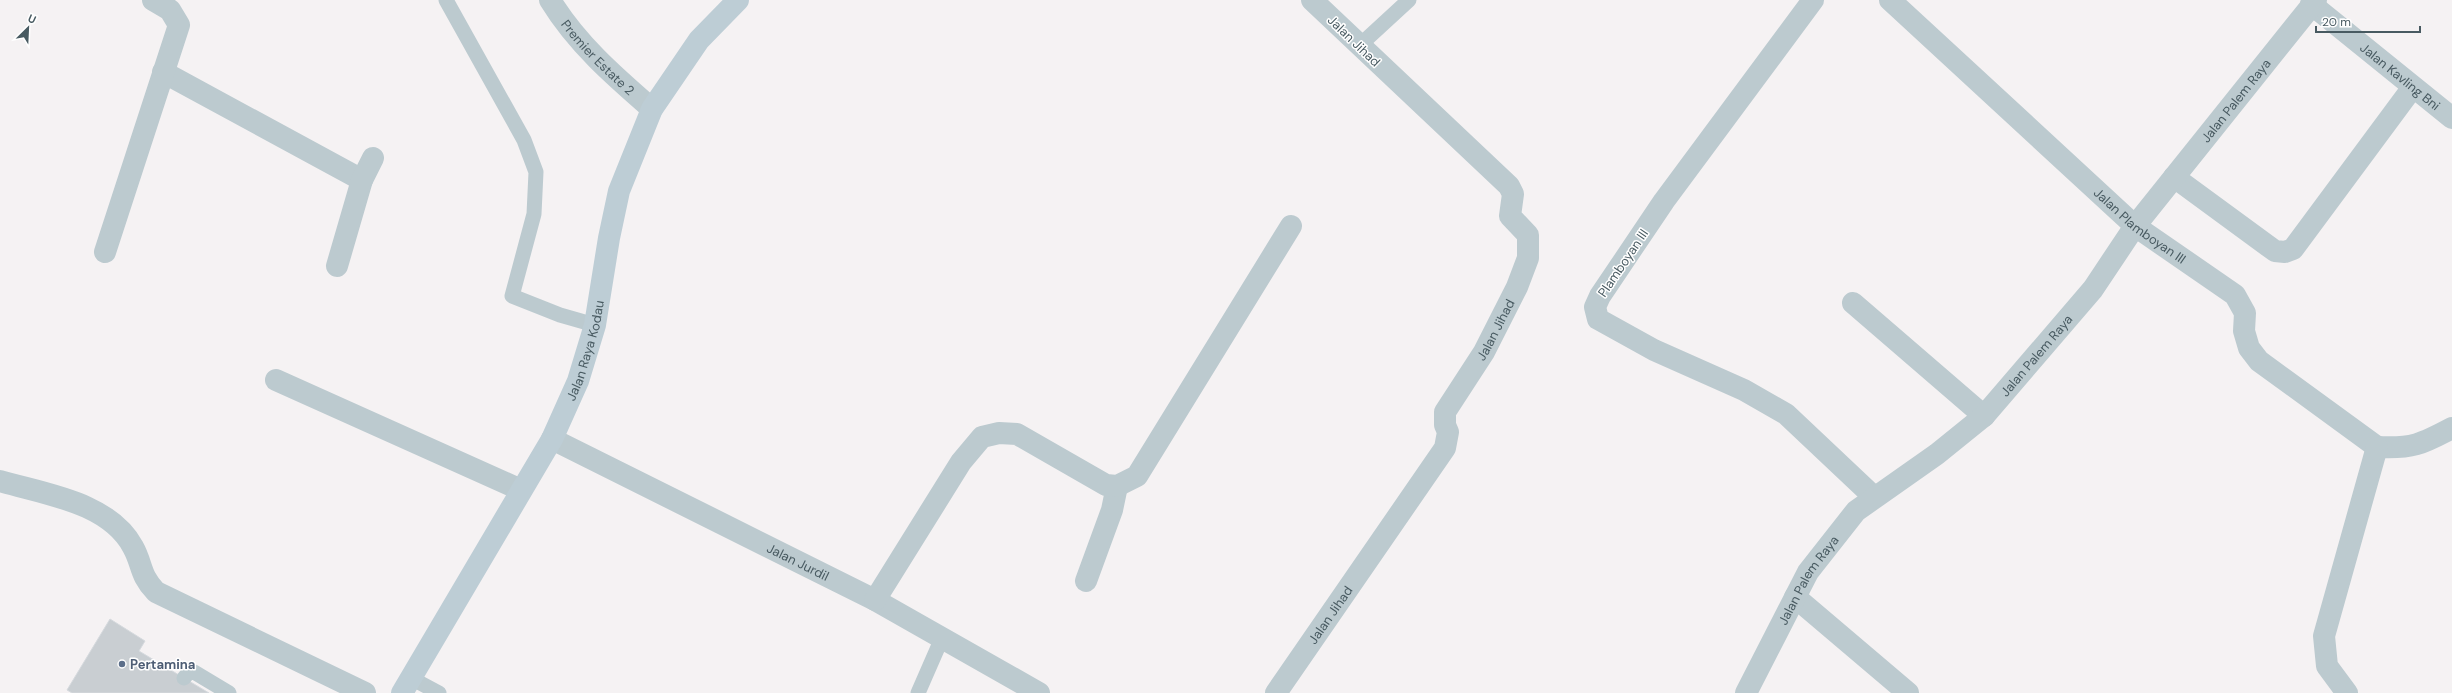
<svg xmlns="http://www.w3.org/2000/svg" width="2452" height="693" font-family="'DM Sans',sans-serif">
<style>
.building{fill:#c9ced2;stroke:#d6dade}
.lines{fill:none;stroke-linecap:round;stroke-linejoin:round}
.lane{stroke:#bccacf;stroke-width:15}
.street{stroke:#bccacf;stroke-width:22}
.secondary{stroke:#bdcdd5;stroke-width:22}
.service-dot{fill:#5c6f8a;stroke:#fff;stroke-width:1.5}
.labels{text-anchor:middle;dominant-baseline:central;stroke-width:3;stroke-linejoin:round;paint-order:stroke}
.street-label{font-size:13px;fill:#485a61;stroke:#fff}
.service-label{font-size:13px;font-weight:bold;fill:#4e5e75;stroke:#fff;text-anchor:start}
</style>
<rect width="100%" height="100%" fill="#f5f2f3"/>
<polygon class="building" points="110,619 145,641 139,651 209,693 72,693 67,690"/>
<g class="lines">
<g class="lane">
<polyline points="446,0 524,140 536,172 534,214 512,296 560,315 595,325"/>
<polyline points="1359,46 1409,0"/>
<polyline points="184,678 189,672 194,672 229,693"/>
<polyline points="411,678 439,693"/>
<polyline points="918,693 942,638"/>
</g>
<g class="street">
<path id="s1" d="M550,0C577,44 614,76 652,109"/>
<polyline points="1813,0 1664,201 1600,296 1595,307 1598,319 1654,350 1744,390 1786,414 1874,497"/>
<path id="s2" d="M1890,0L2135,226L2235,295L2245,313L2244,331L2249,348L2259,361L2377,447"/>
<path id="s3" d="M2311,4L2452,118"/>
<polyline points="163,72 362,180"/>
<polyline points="2174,177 2275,251 2285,252 2293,249 2413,87"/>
<polyline points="105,252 179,25 170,10 153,0"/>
<polyline points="337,266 362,180 373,158"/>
<polyline points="1853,303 1984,416"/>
<polyline points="276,380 521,490"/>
<path id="s4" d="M552,439L875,600L1039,693"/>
<path d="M2377,447C2412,449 2422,444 2452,428"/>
<path d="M0,481C44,494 109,502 133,547C143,565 139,574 156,592L365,693"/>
<polyline points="1086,581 1112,510 1117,486"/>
<polyline points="1795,597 1908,693"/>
<polyline points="875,600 961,462 982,437 999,433 1017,434 1106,485 1117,486 1137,476 1291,226"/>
<path id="s5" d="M1276,693L1445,448L1448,432L1445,425V412L1484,352L1517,287L1528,258V235L1510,216L1513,194L1509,186L1312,0"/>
<path id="s6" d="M1746,693L1808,572L1856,511L1937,454L1984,416L2093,289L2135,226L2316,0"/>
<polyline points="2347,693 2327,666 2324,636 2377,447"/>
</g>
<path class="secondary" id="s7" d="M402,693L552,439L578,381L595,325L609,238L619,191L652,109L699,40L738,0"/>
</g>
<circle class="service-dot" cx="122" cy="664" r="4"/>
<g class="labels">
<g class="street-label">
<text transform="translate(1354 41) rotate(44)">Jalan Jihad</text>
<text stroke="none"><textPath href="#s1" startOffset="75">Premier Estate 2</textPath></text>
<text stroke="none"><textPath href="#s3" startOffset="115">Jalan Kavling Bni</textPath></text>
<text stroke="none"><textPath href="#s6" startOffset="777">Jalan Palem Raya</textPath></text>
<text stroke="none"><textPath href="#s2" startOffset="337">Jalan Plamboyan III</textPath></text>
<text transform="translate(1623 263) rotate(-56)">Plamboyan III</text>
<text stroke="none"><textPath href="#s5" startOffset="431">Jalan Jihad</textPath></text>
<text stroke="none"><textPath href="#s7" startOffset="390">Jalan Raya Kodau</textPath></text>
<text stroke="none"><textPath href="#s6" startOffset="453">Jalan Palem Raya</textPath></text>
<text stroke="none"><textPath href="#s4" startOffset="275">Jalan Jurdil</textPath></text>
<text stroke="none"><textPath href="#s6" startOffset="129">Jalan Palem Raya</textPath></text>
<text stroke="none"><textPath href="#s5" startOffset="95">Jalan Jihad</textPath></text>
</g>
<g class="service-label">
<text x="130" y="664">Pertamina</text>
</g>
</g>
<g transform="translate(28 28) rotate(24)" stroke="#ffffff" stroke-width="3" paint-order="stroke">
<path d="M0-3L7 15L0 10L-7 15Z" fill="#485a61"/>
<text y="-6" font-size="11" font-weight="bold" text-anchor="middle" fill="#485a61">U</text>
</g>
<path d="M2316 26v6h104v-6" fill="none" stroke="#485a61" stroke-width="2"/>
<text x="2322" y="26" font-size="12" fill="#485a61" stroke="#ffffff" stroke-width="3" paint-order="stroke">20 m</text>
</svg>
